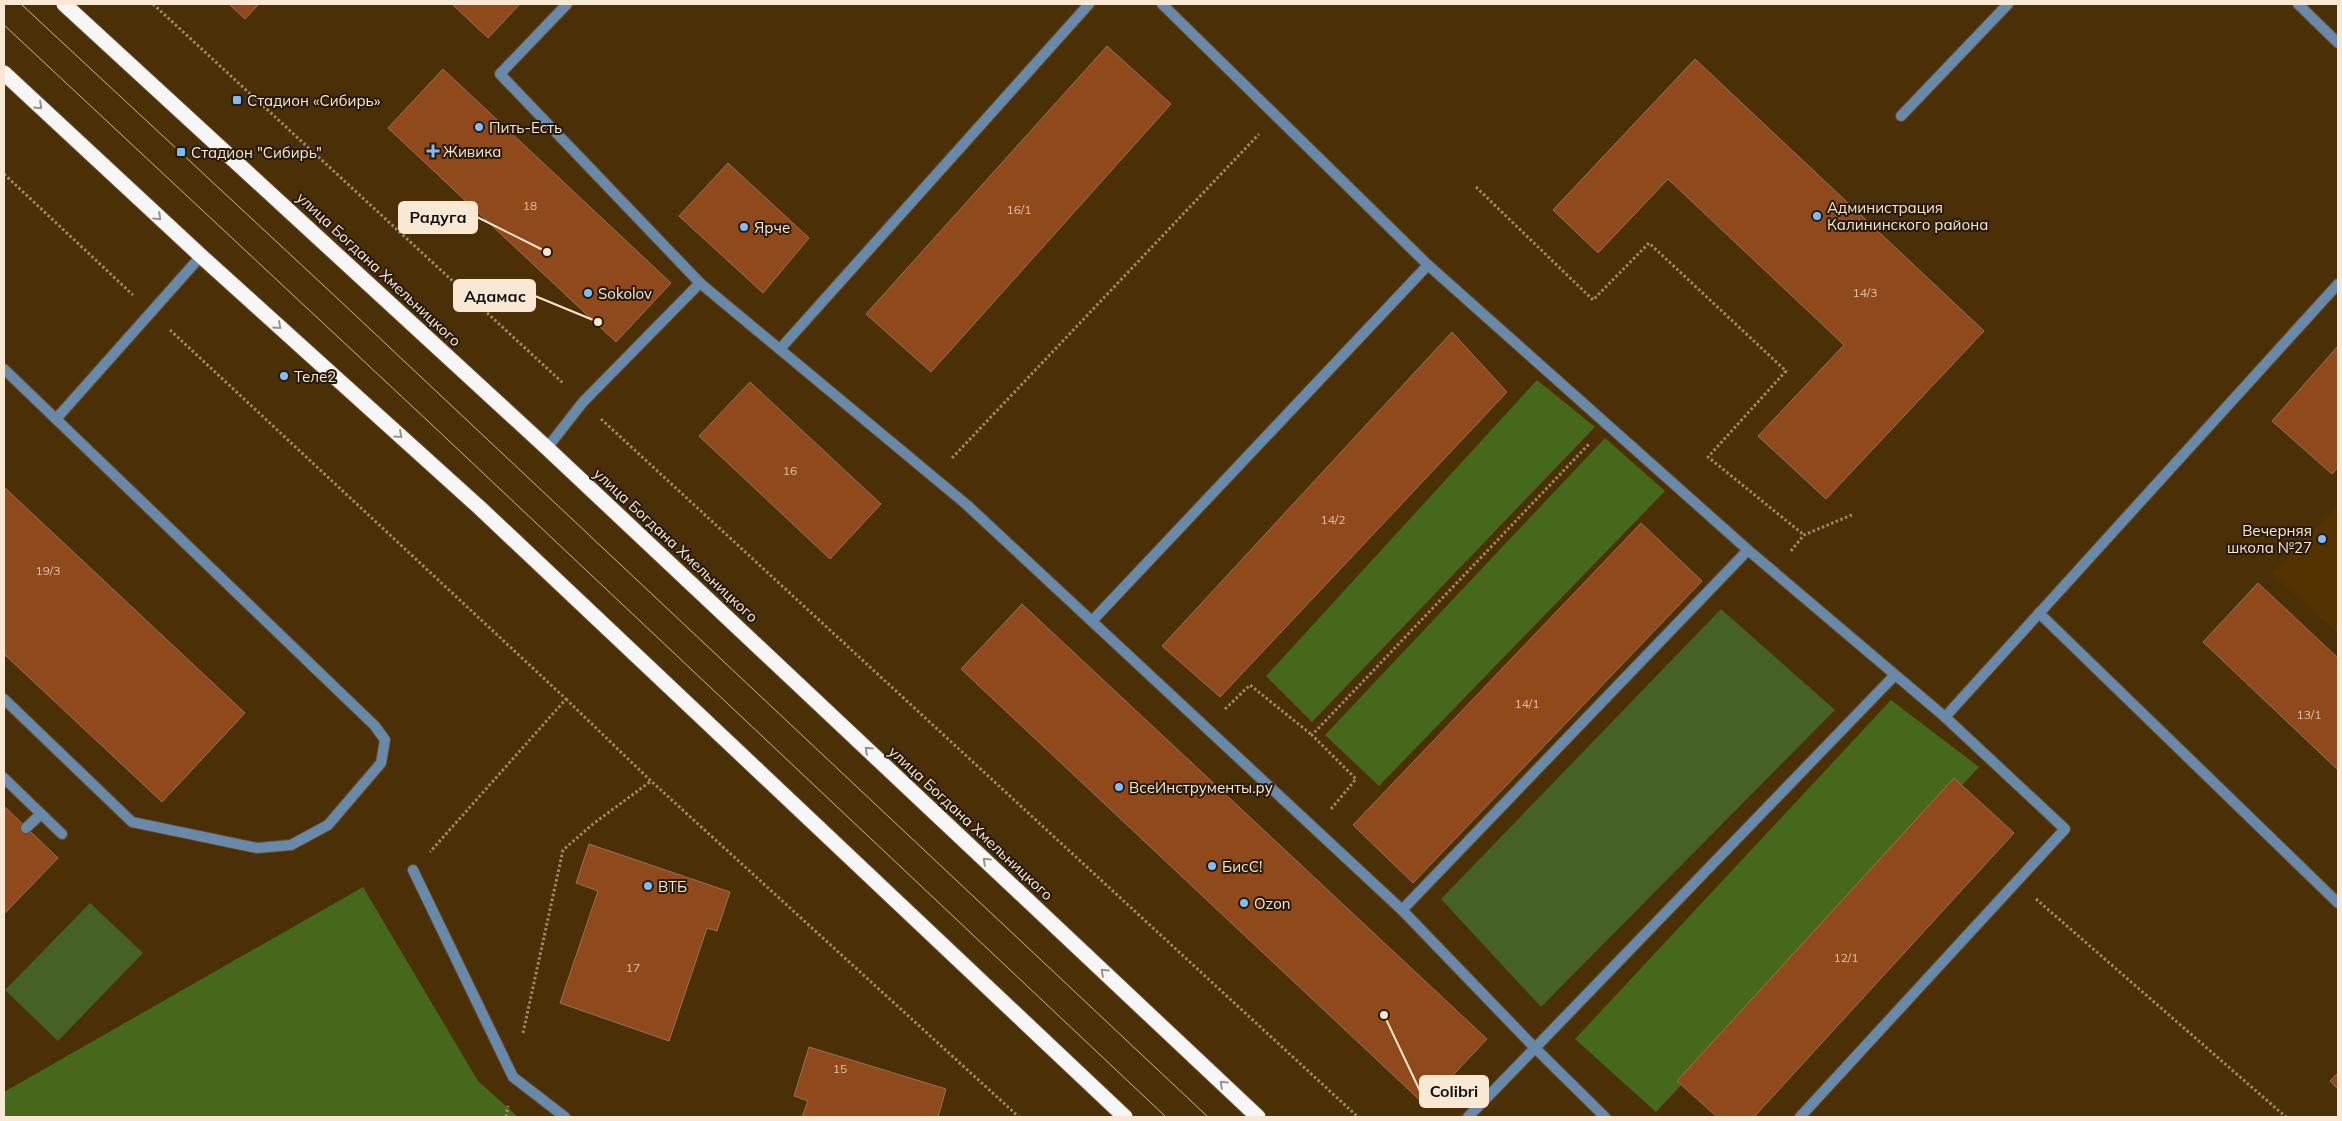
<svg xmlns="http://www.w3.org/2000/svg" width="2342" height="1121" font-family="Mulish,sans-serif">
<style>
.built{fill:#543301}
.green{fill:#456126}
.forest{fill:#46681a}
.building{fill:#90491a;stroke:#9c7058}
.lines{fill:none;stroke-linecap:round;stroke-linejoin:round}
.lane-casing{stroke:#674d28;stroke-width:12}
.highway-casing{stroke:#674d28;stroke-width:17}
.path{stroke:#9f8869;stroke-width:3;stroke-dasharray:2.5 2.5;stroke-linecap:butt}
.lane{stroke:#6989ab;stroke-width:10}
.highway{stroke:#f6f6f6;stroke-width:15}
.tram{stroke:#cbb79e;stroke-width:1}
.oneway{stroke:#99938c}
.poi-dot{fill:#81bcfa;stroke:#271a0b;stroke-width:2}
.labels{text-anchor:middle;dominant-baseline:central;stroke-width:4;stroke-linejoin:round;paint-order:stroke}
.number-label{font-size:12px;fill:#dfc0a6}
.poi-label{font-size:15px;fill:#f9e8d4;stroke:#271a0b;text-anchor:start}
.street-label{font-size:15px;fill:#f9e8d4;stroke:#271a0b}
.leader{fill:none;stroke:#f9e8d4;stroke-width:2}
.callout-dot{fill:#f9e8d4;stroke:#271a0b;stroke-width:2}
.callout{fill:#f9e8d4;stroke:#f9e8d4;stroke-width:2}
.callout-label{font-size:16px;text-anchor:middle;font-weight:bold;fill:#111}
</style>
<rect width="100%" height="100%" fill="#4b2f07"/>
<polygon class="built" points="2338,505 2338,634 2272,573"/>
<g class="green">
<polygon points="1721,609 1835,710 1541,1007 1441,899"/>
<polygon points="90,903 143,953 58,1041 5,990"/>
</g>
<g class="forest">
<polygon points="1537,380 1595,427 1312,722 1266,676"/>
<polygon points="1605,438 1665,491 1379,786 1325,735"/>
<polygon points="1891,700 1979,767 1656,1112 1575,1039"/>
<polygon points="363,887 478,1081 518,1117 4,1117 4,1092"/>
</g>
<g class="building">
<polygon points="229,4 259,4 245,19"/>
<polygon points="452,4 520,4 488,38"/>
<polygon points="1107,46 1171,104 931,372 866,314"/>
<polygon points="1695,59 1984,331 1826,499 1758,436 1844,345 1668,179 1598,253 1553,210"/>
<polygon points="443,69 671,283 616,342 388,128"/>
<polygon points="728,163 809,238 763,293 679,216"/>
<polygon points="1452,332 1507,392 1220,697 1162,646"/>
<polygon points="2338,346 2338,467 2332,474 2272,421"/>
<polygon points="750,382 881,504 830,559 699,436"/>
<polygon points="4,487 245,713 162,802 4,654"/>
<polygon points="1641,523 1702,581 1413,883 1353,825"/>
<polygon points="2258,583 2338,658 2338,770 2203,642"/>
<polygon points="1022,604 1487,1039 1425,1105 961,669"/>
<polygon points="1954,778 2014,833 1754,1117 1717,1117 1677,1081"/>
<polygon points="4,806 58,858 4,914"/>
<polygon points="589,844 730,892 717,931 707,928 669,1041 560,1003 598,891 576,883"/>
<polygon points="809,1047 946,1089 938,1117 802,1117 808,1101 794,1096"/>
<polygon points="2338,1073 2338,1089 2330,1081"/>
</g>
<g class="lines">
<defs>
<g id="lane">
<polyline points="567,4 500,74 700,283"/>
<polyline points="1162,4 1428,265 1748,550 1945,717 2065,829 1800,1117"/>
<polyline points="2298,4 2338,43"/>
<polyline points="1901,116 2008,4"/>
<polyline points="780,349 1089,4"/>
<polyline points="4,369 375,726 385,740 381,763 328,825 291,845 257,848 132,822 4,699"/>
<polyline points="56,419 201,256"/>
<polyline points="547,448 583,402 700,283 967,505 1402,910 1535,1048 1894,676"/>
<polyline points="2039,613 2338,903"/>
<polyline points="1092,621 1428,265"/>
<polyline points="1945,717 2338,284"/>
<polyline points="4,778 62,834"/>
<polyline points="26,828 41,814"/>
<polyline points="413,870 513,1077 565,1117"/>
<polyline points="1402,910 1748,550"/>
<polyline points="1468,1117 1535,1048 1605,1117"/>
</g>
<g id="highway">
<polyline points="64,4 547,448 1258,1117"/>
<polyline points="4,73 201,256 480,508 1125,1117"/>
</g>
</defs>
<use href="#lane" class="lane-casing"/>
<use href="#highway" class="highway-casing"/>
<g class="path">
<polyline points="153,4 564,384"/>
<polyline points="4,174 133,295"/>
<polyline points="1476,187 1593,300 1649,243 1786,371 1708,457 1804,535"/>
<polyline points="170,330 566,699 430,852"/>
<polyline points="601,419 1358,1117"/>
<polyline points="952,458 1259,134"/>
<polyline points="1791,551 1804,535 1854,514"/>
<polyline points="566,699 651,781 1019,1117"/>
<polyline points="1225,709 1250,685 1312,735"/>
<polyline points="1331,809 1356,779 1312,735 1589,444"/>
<polyline points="2036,899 2286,1117"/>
<polyline points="523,1033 563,850 593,824 651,781"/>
<polyline points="506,1117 508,1106"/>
</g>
<use href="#lane" class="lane"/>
<use href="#highway" class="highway"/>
<g class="tram">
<polyline points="21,4 337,298 1208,1117"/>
<polyline points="4,25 430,423 1166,1117"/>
</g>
</g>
<defs><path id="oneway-chevron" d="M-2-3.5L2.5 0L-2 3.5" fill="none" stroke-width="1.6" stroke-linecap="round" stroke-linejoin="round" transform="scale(1.25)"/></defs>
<g class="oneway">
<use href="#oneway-chevron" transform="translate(39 106) rotate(43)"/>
<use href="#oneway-chevron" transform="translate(158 217) rotate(43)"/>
<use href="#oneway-chevron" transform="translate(278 326) rotate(42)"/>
<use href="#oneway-chevron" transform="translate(399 435) rotate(42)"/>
<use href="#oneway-chevron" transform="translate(868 750) rotate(-137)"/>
<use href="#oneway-chevron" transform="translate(986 861) rotate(-137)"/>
<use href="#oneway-chevron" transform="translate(1104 972) rotate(-137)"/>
<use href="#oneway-chevron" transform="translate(1223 1084) rotate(-137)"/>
</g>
<g class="poi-dot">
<rect x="232" y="95" width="10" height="10" rx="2.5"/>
<circle cx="479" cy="127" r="5"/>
<path d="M430.5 143.5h5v5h5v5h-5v5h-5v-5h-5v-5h5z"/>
<rect x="176" y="147" width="10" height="10" rx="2.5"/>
<circle cx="1817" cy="216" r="5"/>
<circle cx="744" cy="227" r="5"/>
<circle cx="588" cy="293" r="5"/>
<circle cx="284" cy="376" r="5"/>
<circle cx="2322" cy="539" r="5"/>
<circle cx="1119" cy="787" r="5"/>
<circle cx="1212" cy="866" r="5"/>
<circle cx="648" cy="886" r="5"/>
<circle cx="1244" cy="903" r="5"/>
</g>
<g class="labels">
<g class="number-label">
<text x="530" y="205">18</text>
<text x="1019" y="209">16/1</text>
<text x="1865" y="292">14/3</text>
<text x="790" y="470">16</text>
<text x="1333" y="519">14/2</text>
<text x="48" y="570">19/3</text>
<text x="1527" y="703">14/1</text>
<text x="2309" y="714">13/1</text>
<text x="1846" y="957">12/1</text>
<text x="633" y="967">17</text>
<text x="840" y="1068">15</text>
</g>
<g class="poi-label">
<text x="247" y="100">Стадион «Сибирь»</text>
<text x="489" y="127">Пить-Есть</text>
<text x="443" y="151">Живика</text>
<text x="191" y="152">Стадион "Сибирь"</text>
<text x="1827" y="207">Администрация<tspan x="1827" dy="17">Калининского района</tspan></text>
<text x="754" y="227">Ярче</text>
<text x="598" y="293">Sokolov</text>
<text x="294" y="376">Теле2</text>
<text x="2312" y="530" text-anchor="end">Вечерняя<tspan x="2312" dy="17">школа №27</tspan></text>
<text x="1129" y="787">ВсеИнструменты.ру</text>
<text x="1222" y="866">БисС!</text>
<text x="658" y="886">ВТБ</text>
<text x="1254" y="903">Ozon</text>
</g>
<g class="street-label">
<text transform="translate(379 269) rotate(43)">улица Богдана Хмельницкого</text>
<text transform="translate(676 545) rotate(43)">улица Богдана Хмельницкого</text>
<text transform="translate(971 823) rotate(43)">улица Богдана Хмельницкого</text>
</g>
</g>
<path class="leader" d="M547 252L477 217M598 322L535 296M1384 1015L1420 1091"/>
<g class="callout-dot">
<circle cx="547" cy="252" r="5"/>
<circle cx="598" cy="322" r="5"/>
<circle cx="1384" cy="1015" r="5"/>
</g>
<g class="callout">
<rect x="399" y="202" width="78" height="31" rx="5"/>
<rect x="454" y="280" width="81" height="31" rx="5"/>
<rect x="1420" y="1076" width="68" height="31" rx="5"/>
</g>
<g class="callout-label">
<text x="438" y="223">Радуга</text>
<text x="495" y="302">Адамас</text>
<text x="1454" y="1097">Colibri</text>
</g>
<rect width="2342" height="1121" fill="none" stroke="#f9e8d4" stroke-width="10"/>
</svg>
